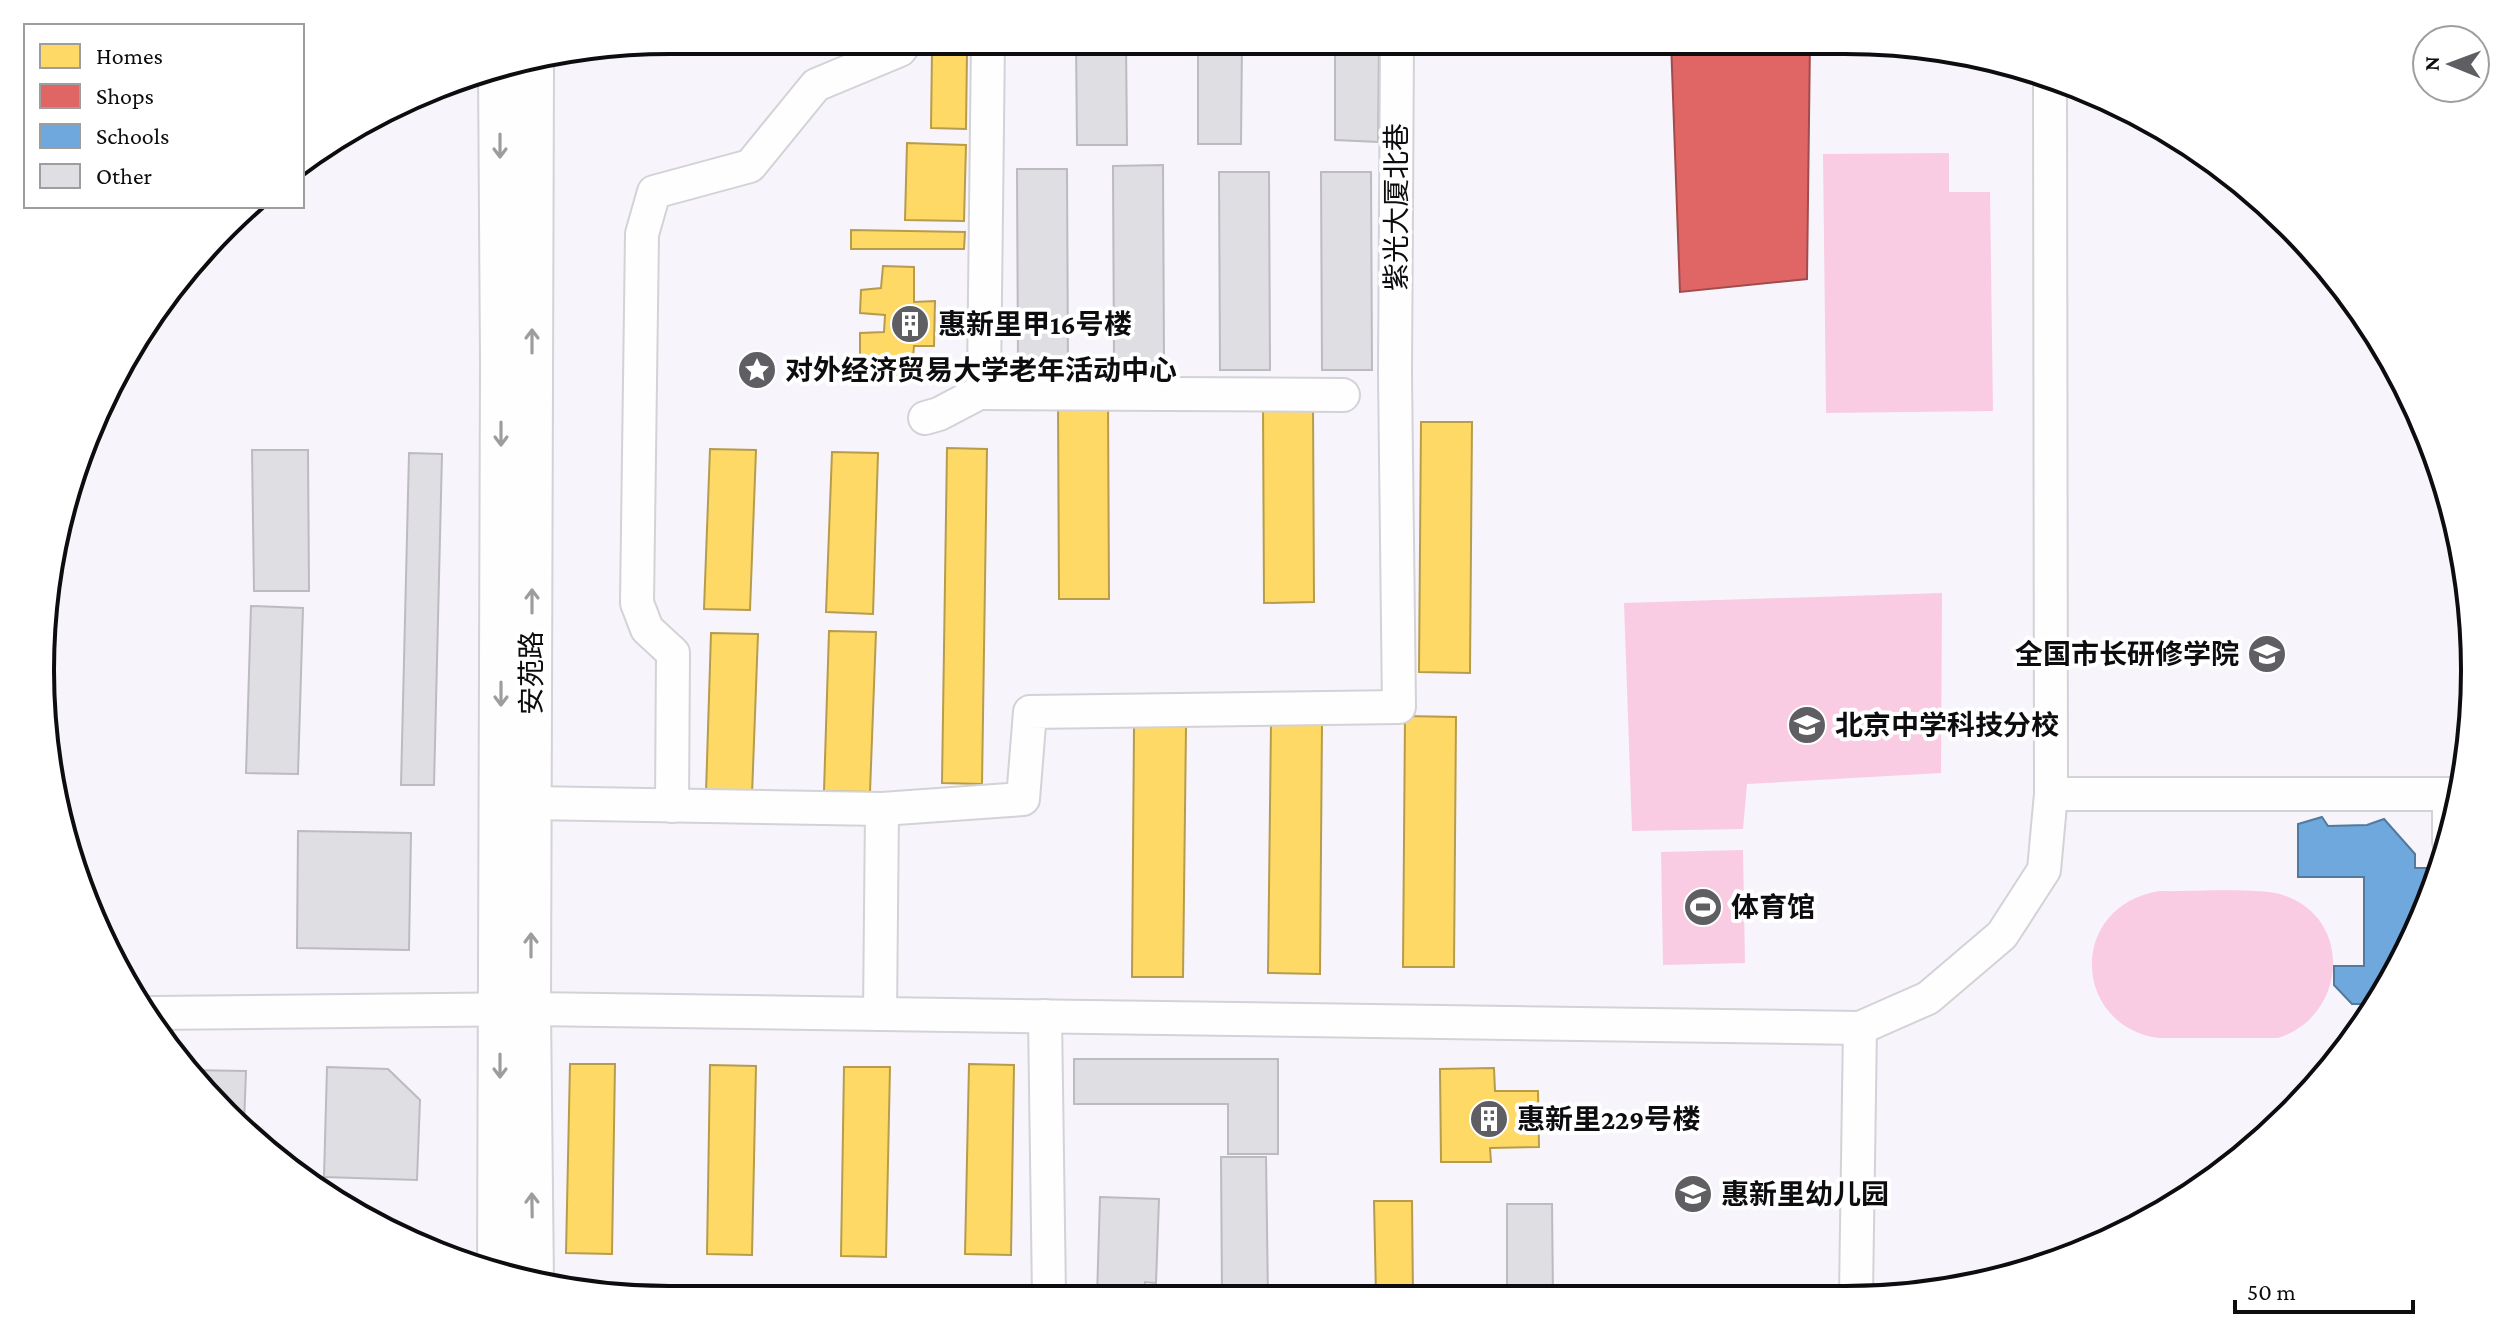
<svg xmlns="http://www.w3.org/2000/svg" width="2515" height="1340" font-family="'Crimson Pro','Noto Sans SC',serif">
<style>
.green{fill:#f9cce4}
.homes{fill:#ffd966;stroke:#b69c4c;stroke-width:2}
.shops{fill:#e06666;stroke:#a14b4c;stroke-width:2}
.schools{fill:#6fa8dc;stroke:#52799e;stroke-width:2}
.building{fill:#dfdee3;stroke:#bcbbc0;stroke-width:2}
.lines{fill:none;stroke-linecap:round;stroke-linejoin:round}
.minor-casing{stroke:#d3d2d6;stroke-width:36}
.major-casing{stroke:#d3d2d6;stroke-width:44}
.minor{stroke:#fefefe;stroke-width:32}
.major{stroke:#fefefe;stroke-width:40}
.oneway{stroke:#9e9d9e}
.labels{text-anchor:middle;dominant-baseline:central;stroke-width:8;stroke-linejoin:round;paint-order:stroke}
.street-label{font-size:28px;fill:#0d0c0f;stroke:#fff}
.poi-label{font-size:28px;font-weight:bold;fill:#0d0c0f;stroke:#fff;text-anchor:start}
.rim{fill:none;stroke:#0d0c0f;stroke-width:4}
</style>
<rect width="100%" height="100%" fill="#f7f5fb"/>
<g class="green">
<polygon points="1949,153 1949,192 1990,192 1993,411 1826,413 1823,154"/>
<polygon points="1942,593 1941,773 1747,784 1743,829 1632,831 1624,603"/>
<polygon points="1743,850 1745,963 1663,965 1661,852"/>
<path d="M2160,891C2190,892 2257,887 2283,895C2355,919 2346,1017 2278,1038H2158C2071,1025 2068,905 2160,891Z"/>
</g>
<g class="homes">
<polygon points="932,51 967,52 966,129 931,128"/>
<polygon points="907,143 966,145 964,221 905,220"/>
<polygon points="851,230 965,232 964,249 851,249"/>
<polygon points="883,266 914,267 914,302 935,301 934,346 914,346 911,381 881,381 881,361 860,360 860,333 884,332 885,315 860,313 861,290 881,288"/>
<polygon points="1058,401 1108,401 1109,599 1059,599"/>
<polygon points="1313,404 1314,602 1264,603 1263,405"/>
<polygon points="1421,422 1472,422 1470,673 1419,672"/>
<polygon points="947,448 987,449 982,784 942,783"/>
<polygon points="710,449 756,450 750,610 704,609"/>
<polygon points="832,452 878,453 873,614 826,612"/>
<polygon points="829,631 876,632 870,792 824,791"/>
<polygon points="711,633 758,634 752,795 706,793"/>
<polygon points="1405,716 1456,717 1454,967 1403,967"/>
<polygon points="1271,723 1322,723 1320,974 1268,973"/>
<polygon points="1134,727 1186,727 1183,977 1132,977"/>
<polygon points="570,1064 615,1064 612,1254 566,1253"/>
<polygon points="969,1064 1014,1065 1011,1255 965,1254"/>
<polygon points="710,1065 756,1066 752,1255 707,1254"/>
<polygon points="844,1067 890,1067 886,1257 841,1256"/>
<polygon points="1494,1068 1495,1091 1538,1091 1539,1147 1490,1148 1491,1162 1441,1162 1440,1069"/>
<polygon points="1374,1201 1412,1201 1413,1296 1376,1296"/>
</g>
<polygon class="shops" points="1671,41 1810,41 1807,279 1680,292"/>
<polygon class="schools" points="2322,817 2328,826 2367,825 2384,819 2415,854 2415,868 2429,868 2429,899 2391,985 2377,1004 2352,1004 2334,985 2334,966 2364,966 2364,877 2298,877 2298,824"/>
<g class="building">
<polygon points="1076,40 1126,40 1127,145 1077,145"/>
<polygon points="1198,41 1242,41 1241,144 1198,144"/>
<polygon points="1335,41 1379,41 1378,142 1335,140"/>
<polygon points="1163,165 1164,363 1114,364 1113,166"/>
<polygon points="1017,169 1067,169 1068,367 1018,367"/>
<polygon points="1219,172 1269,172 1270,370 1220,370"/>
<polygon points="1321,172 1371,172 1372,370 1322,370"/>
<polygon points="252,450 308,450 309,591 254,591"/>
<polygon points="409,453 442,454 434,785 401,785"/>
<polygon points="251,606 303,608 298,774 246,773"/>
<polygon points="298,831 411,833 409,950 297,948"/>
<polygon points="1074,1059 1278,1059 1278,1154 1228,1154 1228,1104 1074,1104"/>
<polygon points="327,1067 388,1069 420,1100 417,1180 324,1177"/>
<polygon points="187,1070 246,1071 244,1125 197,1086"/>
<polygon points="1221,1157 1266,1157 1268,1297 1222,1297"/>
<polygon points="1100,1197 1159,1199 1156,1283 1145,1282 1145,1297 1097,1297"/>
<polygon points="1507,1204 1552,1204 1553,1296 1507,1296"/>
</g>
<g class="lines">
<defs>
<g id="minor">
<polyline points="979,393 1343,395"/>
<polyline points="925,418 939,414 979,393 984,381 988,40"/>
<polyline points="2051,794 2449,794 2449,841"/>
<polyline points="531,803 882,809 880,1014"/>
<polyline points="672,806 673,653 647,629 637,603 642,234 654,192 750,166 816,85 900,50 907,40"/>
<polyline points="882,809 1023,799 1030,712 1399,707 1395,374 1397,41"/>
<polyline points="151,1013 530,1009 1860,1028 1928,998 2002,935 2044,870 2051,794 2050,79"/>
<polyline points="1045,1016 1049,1297"/>
<polyline points="1856,1295 1860,1028"/>
</g>
<g id="major">
<polyline points="498,1275 501,365 499,68"/>
<polyline points="533,1283 530,1009 533,63"/>
</g>
</defs>
<use href="#minor" class="minor-casing"/>
<use href="#major" class="major-casing"/>
<use href="#minor" class="minor"/>
<use href="#major" class="major"/>
</g>
<defs><path id="oneway-shaft" d="M-6 0H5M1.5-3L5.5 0L1.5 3" fill="none" stroke-width="1.6" stroke-linecap="round" stroke-linejoin="round" transform="scale(2)"/></defs>
<g class="oneway">
<use href="#oneway-shaft" transform="translate(500 146) rotate(90)"/>
<use href="#oneway-shaft" transform="translate(532 341) rotate(-90)"/>
<use href="#oneway-shaft" transform="translate(501 434) rotate(90)"/>
<use href="#oneway-shaft" transform="translate(532 601) rotate(-90)"/>
<use href="#oneway-shaft" transform="translate(501 694) rotate(90)"/>
<use href="#oneway-shaft" transform="translate(531 945) rotate(-90)"/>
<use href="#oneway-shaft" transform="translate(500 1066) rotate(90)"/>
<use href="#oneway-shaft" transform="translate(532 1205) rotate(-91)"/>
</g>
<defs>
<symbol id="building-disc" viewBox="-11 -11 22 22"><circle r="9.5" fill="#5f5e62" stroke="#fff"/><path d="M-4-6H4V6H1V3H-1V6H-4ZM-2.5-4.3h1.7v1.8h-1.7ZM.8-4.3h1.7v1.8H.8ZM-2.5-1h1.7V.8h-1.7ZM.8-1h1.7V.8H.8Z" fill="#fff"/></symbol>
<symbol id="sight-disc" viewBox="-11 -11 22 22"><circle r="9.5" fill="#5f5e62" stroke="#fff"/><path d="M0-6L1.8-2.2L6-1.7L2.9 1.2L3.7 5.4L0 3.3L-3.7 5.4L-2.9 1.2L-6-1.7L-1.8-2.2Z" fill="#fff"/></symbol>
<symbol id="university-disc" viewBox="-11 -11 22 22"><circle r="9.5" fill="#5f5e62" stroke="#fff"/><path d="M0-5L7-2L0 1L-7-2ZM-4 1L0 2.5L4 1V4Q0 6-4 4Z" fill="#fff"/></symbol>
<symbol id="school-disc" viewBox="-11 -11 22 22"><circle r="9.5" fill="#5f5e62" stroke="#fff"/><path d="M0-5L7-2L0 1L-7-2ZM-4 1L0 2.5L4 1V4Q0 6-4 4Z" fill="#fff"/></symbol>
<symbol id="stadium-disc" viewBox="-11 -11 22 22"><circle r="9.5" fill="#5f5e62" stroke="#fff"/><path d="M0-5a6.5 5 0 1 0 0 10a6.5 5 0 1 0 0-10ZM-3.5-1.8h7v3.6h-7Z" fill="#fff"/></symbol>
</defs>
<g fill-rule="evenodd">
<use href="#building-disc" x="888" y="302" width="44" height="44"/>
<use href="#sight-disc" x="735" y="348" width="44" height="44"/>
<use href="#university-disc" x="2245" y="632" width="44" height="44"/>
<use href="#school-disc" x="1785" y="703" width="44" height="44"/>
<use href="#stadium-disc" x="1681" y="885" width="44" height="44"/>
<use href="#building-disc" x="1467" y="1097" width="44" height="44"/>
<use href="#school-disc" x="1671" y="1172" width="44" height="44"/>
</g>
<g class="labels">
<g class="street-label">
<text transform="translate(1396 207) rotate(-90)">紫光大厦北巷</text>
<text transform="translate(531 673) rotate(-90)">安苑路</text>
</g>
<g class="poi-label">
<text x="938" y="324">惠新里甲16号楼</text>
<text x="785" y="370">对外经济贸易大学老年活动中心</text>
<text x="2239" y="654" text-anchor="end">全国市长研修学院</text>
<text x="1835" y="725">北京中学科技分校</text>
<text x="1731" y="907">体育馆</text>
<text x="1517" y="1119">惠新里229号楼</text>
<text x="1721" y="1194">惠新里幼儿园</text>
</g>
</g>
<path d="M0 0H2515V1340H0ZM670 54H1845A616 616 0 0 1 2461 670V670A616 616 0 0 1 1845 1286H670A616 616 0 0 1 54 670V670A616 616 0 0 1 670 54Z" fill="#fff" fill-rule="evenodd"/>
<path class="rim" d="M670 54H1845A616 616 0 0 1 2461 670V670A616 616 0 0 1 1845 1286H670A616 616 0 0 1 54 670V670A616 616 0 0 1 670 54Z"/>
<rect x="24" y="24" width="280" height="184" fill="#ffffff" stroke="#9e9e9f" stroke-width="2"/>
<rect x="40" y="44" width="40" height="24" fill="#ffd966" stroke="#9e9e9f" stroke-width="2"/>
<text x="96" y="64" font-size="24" fill="#0d0c0f">Homes</text>
<rect x="40" y="84" width="40" height="24" fill="#e06666" stroke="#9e9e9f" stroke-width="2"/>
<text x="96" y="104" font-size="24" fill="#0d0c0f">Shops</text>
<rect x="40" y="124" width="40" height="24" fill="#6fa8dc" stroke="#9e9e9f" stroke-width="2"/>
<text x="96" y="144" font-size="24" fill="#0d0c0f">Schools</text>
<rect x="40" y="164" width="40" height="24" fill="#dfdee3" stroke="#9e9e9f" stroke-width="2"/>
<text x="96" y="184" font-size="24" fill="#0d0c0f">Other</text>
<g transform="translate(2451 64) rotate(271)"><circle r="38" fill="#ffffff" stroke="#9e9e9f" stroke-width="2"/>
<path d="M0-6L14 30L0 20L-14 30Z" fill="#5f5e62"/>
<text y="-12" font-size="22" font-weight="bold" text-anchor="middle" fill="#0d0c0f">N</text>
</g>
<path d="M2235 1300v12h178v-12" fill="none" stroke="#0d0c0f" stroke-width="4"/>
<text x="2247" y="1300" font-size="24" fill="#0d0c0f" stroke="#ffffff" stroke-width="6" paint-order="stroke">50 m</text>
</svg>
